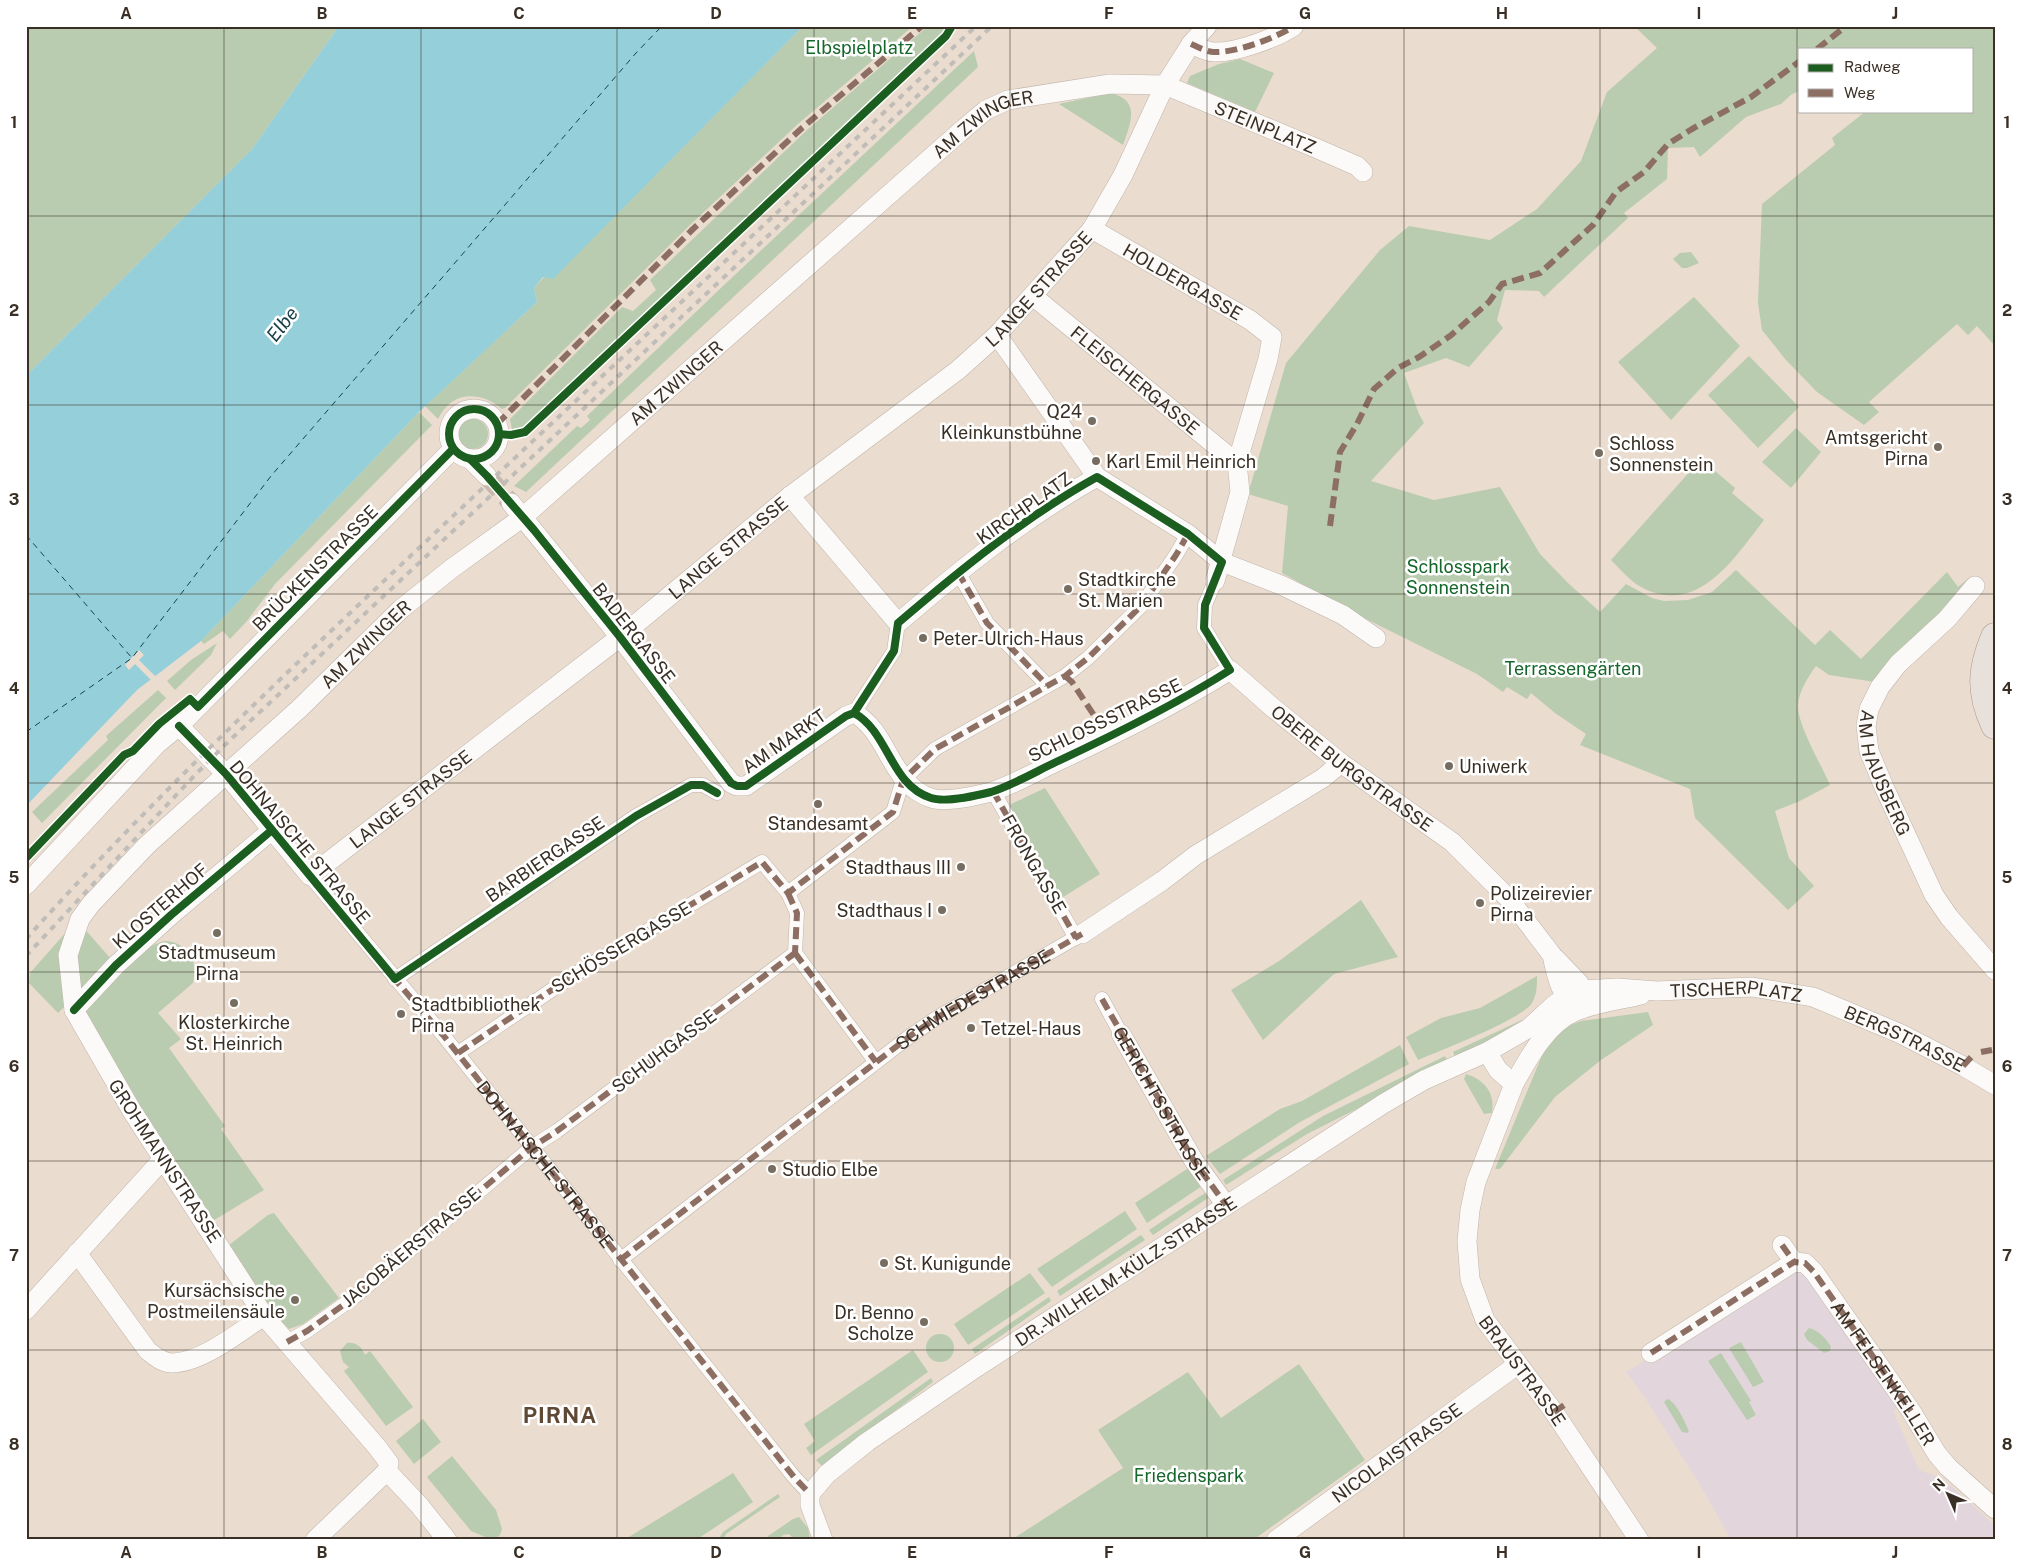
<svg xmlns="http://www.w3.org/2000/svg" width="2021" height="1566" font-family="'Public Sans',sans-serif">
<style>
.commercial{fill:#e2d6dc}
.green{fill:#baccb0}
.water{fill:#95cfda}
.pier{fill:#eadccf}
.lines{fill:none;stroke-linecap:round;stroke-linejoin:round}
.ferry{stroke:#19424b;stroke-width:1;stroke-dasharray:6 5;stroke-linecap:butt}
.minor-tunnel{stroke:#c7b9ad;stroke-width:19;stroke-dasharray:19 9;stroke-linecap:butt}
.pedestrian-casing{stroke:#bfb4aa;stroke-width:15}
.minor-casing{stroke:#bfb4aa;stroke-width:20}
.primary-casing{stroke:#ab9a8c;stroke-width:29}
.pedestrian{stroke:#fcfaf8;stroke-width:14}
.minor{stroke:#fcfaf8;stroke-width:19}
.primary{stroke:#e8e0da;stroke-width:28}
.rail{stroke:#c0bcb8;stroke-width:4;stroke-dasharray:6 6;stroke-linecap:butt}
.quiet{stroke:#8d6e63;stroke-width:6;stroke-dasharray:12 6;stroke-linecap:butt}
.cycleway-casing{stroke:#fff;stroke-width:11}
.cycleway{stroke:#1b5e20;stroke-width:8}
.grid{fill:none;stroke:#392f25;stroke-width:1;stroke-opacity:0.55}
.poi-dot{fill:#776c60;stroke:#fff;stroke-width:2}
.labels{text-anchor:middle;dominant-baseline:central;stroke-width:5;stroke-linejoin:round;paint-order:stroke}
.park-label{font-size:18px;fill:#16672b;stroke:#fff}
.street-label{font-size:18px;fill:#392f25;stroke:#fff}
.poi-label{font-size:18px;fill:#392f25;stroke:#fff;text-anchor:start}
.water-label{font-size:19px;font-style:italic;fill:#19424b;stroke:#fff}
.district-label{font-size:22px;font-weight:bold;letter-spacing:1px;fill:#604934;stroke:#fff}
.neatline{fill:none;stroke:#392f25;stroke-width:2}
.grid-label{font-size:16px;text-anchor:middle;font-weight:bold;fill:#392f25}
</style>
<rect width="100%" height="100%" fill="#eadccf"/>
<polygon class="commercial" points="1800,1271 1805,1275 1898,1407 1893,1411 1919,1470 1940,1478 1956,1490 1995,1526 1995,1540 1731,1540 1702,1488 1645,1398 1626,1372 1792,1272"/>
<g class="green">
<polygon points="26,26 339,26 252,149 26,376"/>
<path d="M803,26H913L798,124L690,225L505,408L502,409C480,390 451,391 438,419L425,406L537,302L534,288L544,277L553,278Z"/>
<polygon points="928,26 946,26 943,32 543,409 524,427 512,430 510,419 622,307 633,311 656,290 650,280 807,130"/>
<path d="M1634,26H1995V346L1977,326L1968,335L1957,324L1869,402L1879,412L1864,425L1817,392L1786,360L1762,330L1758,303L1762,204L1835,145L1832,138L1866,111H1972V49H1800V91L1792,94L1781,104L1746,117L1700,157L1694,147L1668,148L1667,179L1624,213L1628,218L1544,297L1539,291L1505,290L1497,320L1503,328L1469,367L1446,358L1404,373L1419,414L1424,423L1371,481L1434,500L1500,487L1540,554L1568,583L1600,612L1626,584L1652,598L1664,601L1688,600L1712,592L1736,570L1815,645L1830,630L1861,659L1947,572L1958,587L1970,577L1944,612L1875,682L1829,675L1816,666C1808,677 1799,691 1798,705C1797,724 1822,766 1830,785L1800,801L1775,811L1789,858L1814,886L1788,910L1695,818L1690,789L1580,745L1586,734L1555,713L1531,693L1527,699L1507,687L1503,692L1477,674L1358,615L1282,573L1288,506L1248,494L1286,363L1380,250L1409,226L1490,240L1537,209L1581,161L1607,92L1657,48Z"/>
<polygon points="974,51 978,67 526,492 514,486 577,426 581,428 590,420 587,416 723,286"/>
<polygon points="1240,59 1274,73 1255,112 1187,83 1190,76 1219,64"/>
<path d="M1110,93C1141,100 1131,122 1123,145L1059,104Z"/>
<polygon points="1691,252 1699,263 1687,268 1682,268 1673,259 1680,253"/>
<polygon points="1694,297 1740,346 1671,420 1618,362"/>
<polygon points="1749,356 1799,407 1758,448 1708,395"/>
<polygon points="419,412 432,425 275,584 247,621 230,639 223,631 204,644 201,641"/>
<circle cx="473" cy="434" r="15"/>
<polygon points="1796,428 1821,452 1791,488 1762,462"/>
<path d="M1701,459L1735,488L1732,493L1764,520C1733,560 1695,621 1636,584C1627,577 1619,568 1611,560Z"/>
<polygon points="217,643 211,655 175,690 167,681 191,660"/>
<polygon points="158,690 166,698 42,823 32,812 108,740 106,736"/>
<polygon points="1045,788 1100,874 1060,899 1009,812 1011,804"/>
<polygon points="1361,900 1398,957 1334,974 1263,1040 1231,990 1279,961"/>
<polygon points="82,926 111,959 78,994 74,956"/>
<polygon points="67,931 69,1002 58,1013 29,983 30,973"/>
<path d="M164,941C188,942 199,960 193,983L158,1013L181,1039L169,1048L225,1126L221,1129L264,1190L211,1222L82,1013L89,1003L148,947Z"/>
<path d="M1537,976C1537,986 1537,994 1532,1003C1521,1020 1441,1050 1418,1060L1406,1037L1441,1018L1480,1008Z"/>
<polygon points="1648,1012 1653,1025 1601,1060 1555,1097 1500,1169 1495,1169 1543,1053 1556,1036 1568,1026 1581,1021"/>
<polygon points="1522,1020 1526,1020 1456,1059 1453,1052"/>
<polygon points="1400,1045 1409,1064 1300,1122 1220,1174 1206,1156 1280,1109 1302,1101"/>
<polygon points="1445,1056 1448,1063 1307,1134 1226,1185 1223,1180 1323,1116"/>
<path d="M1466,1074C1485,1080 1495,1093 1492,1113L1484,1114L1464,1079Z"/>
<polygon points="1190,1167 1202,1186 1147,1223 1135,1203"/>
<polygon points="1205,1193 1208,1198 1153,1235 1149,1230"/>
<polygon points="1125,1211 1137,1229 1052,1287 1037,1269"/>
<polygon points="274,1213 339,1298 303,1324 289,1329 277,1317 229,1245 268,1215"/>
<polygon points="1141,1235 1145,1240 1060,1296 1057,1291"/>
<polygon points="1030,1273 1045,1293 968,1345 954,1324"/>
<polygon points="1049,1297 1051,1301 975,1354 972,1349"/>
<path d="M1809,1328C1818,1330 1827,1339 1831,1347L1830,1351L1824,1353L1807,1340L1804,1334Z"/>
<circle cx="940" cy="1348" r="14"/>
<polygon points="1741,1342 1764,1382 1753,1387 1729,1348"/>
<path d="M347,1343C356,1342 362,1347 365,1355L370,1351L413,1407L386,1426L344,1371L349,1367L343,1362L340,1351Z"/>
<polygon points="913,1350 928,1372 811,1455 806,1448 815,1441 804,1424"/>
<polygon points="1721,1353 1751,1401 1749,1402 1756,1415 1747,1420 1708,1361"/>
<polygon points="1299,1364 1365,1460 1253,1540 1011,1540 1123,1468 1098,1430 1188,1372 1221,1418"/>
<polygon points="931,1378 933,1382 822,1466 816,1460"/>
<path d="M1667,1399C1676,1401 1685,1422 1689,1431L1687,1433L1682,1432L1664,1402Z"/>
<polygon points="423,1419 441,1442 414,1464 396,1441"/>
<polygon points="452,1456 496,1510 502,1529 500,1535 496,1538 490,1539 471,1531 427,1477"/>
<polygon points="733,1473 753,1502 696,1540 624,1540"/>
<polygon points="778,1494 780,1497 726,1534 723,1540 718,1540 723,1532"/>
<polygon points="799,1517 808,1528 810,1540 795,1540 789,1534 783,1535 779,1540 766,1540 768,1536 793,1519"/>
</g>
<polygon class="water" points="339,26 803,26 553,279 543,277 534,288 537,302 419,412 201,641 137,690 26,806 26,376 252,149"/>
<polygon class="pier" points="139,650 144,655 139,660 157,678 152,681 135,664 129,670 125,665"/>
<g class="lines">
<g class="ferry">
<polyline points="26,535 132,658"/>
<polyline points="26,732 132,658 271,476 636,53 662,26"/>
</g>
<polyline class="minor-tunnel" points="487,476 511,503"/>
<defs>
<g id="pedestrian">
<polyline points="958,572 987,623 1047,685"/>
<polyline points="1215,581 1205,605 1204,628 1230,670"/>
<polyline points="854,713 894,651 898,623"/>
<polyline points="993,791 1076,938"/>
<path id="s1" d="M310,876L443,1035L794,1477L810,1494"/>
<polyline points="788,893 797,913 795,953"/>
<polyline points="795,953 876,1062"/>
<polyline points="395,979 636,816 691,785 703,785 717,793"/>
<polyline points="1102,999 1121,1034"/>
<polyline points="458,1053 580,971 762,862 788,893 893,812 903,780 935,749 1065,676 1088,658 1141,606 1176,555 1188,534"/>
<path id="s2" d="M620,1260L910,1036L938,1017L1082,934"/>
<polyline points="287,1342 307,1331 353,1298 532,1147 557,1131 795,953"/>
</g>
<g id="minor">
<path d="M1191,44C1198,47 1207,52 1214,52C1236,53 1276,38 1294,26"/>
<path id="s3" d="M1092,229L1250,320L1272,337L1268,359L1237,463L1240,492L1215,581"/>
<path id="s4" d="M1034,297L1237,463"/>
<polyline points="997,335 1097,477 1188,534 1222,562 1281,585 1343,615 1376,638"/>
<circle cx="474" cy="434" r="25"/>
<polyline points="470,459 487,476"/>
<path d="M790,496L898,623C960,570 1025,517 1097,477"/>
<path id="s5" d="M511,503L620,637L731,783L737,786H746L846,716L854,713C889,732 890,785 931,798C946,803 975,796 991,792C1013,785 1035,772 1056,762C1116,734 1175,705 1230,670L1272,707L1341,763L1452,842L1510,900L1552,955L1579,983L1583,995L1576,1011C1560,992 1557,979 1552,955"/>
<path id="s6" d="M1975,586L1947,619L1898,664L1880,687L1869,709L1866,726L1869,751L1884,787L1934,895L1949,917L1995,970"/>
<path id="s7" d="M179,726L226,774L310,876L620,637L790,496L958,370L997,335L1092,229L1123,175L1165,85L1191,44L1207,26"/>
<polyline points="26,885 157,744 179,726 453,449"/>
<polyline points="1082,934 1162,881 1196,855 1323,778 1341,763"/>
<polyline points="74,1010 116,965 171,915 272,830"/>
<polyline points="1121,1034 1194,1161 1226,1205"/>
<path id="s8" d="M1487,1052L1498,1070L1514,1084L1476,1182L1470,1210L1467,1241L1470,1279L1485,1320L1554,1412L1639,1540"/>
<path d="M1514,1084C1529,1057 1547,1023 1576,1011C1596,1003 1620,1000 1641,995"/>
<polyline points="1782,1245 1794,1262"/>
<path d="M77,1253L148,1351C155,1356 162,1363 172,1363C202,1363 240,1331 264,1316"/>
<polyline points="26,1310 163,1159"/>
<path id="s9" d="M1651,1353L1794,1262L1805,1263L1814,1272L1911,1411L1937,1454L1948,1467L1995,1509"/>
<path id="s10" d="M387,1471L389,1463L377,1447L264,1316L132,1111L74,1010L68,955L80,919L91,904L147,845L299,709L401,609L451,569L523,517L960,132L986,110L1008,100L1110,84L1165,85L1318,149L1357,166L1363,172"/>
<polyline points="387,1471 419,1505 447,1540"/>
<polyline points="315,1540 387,1471"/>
<path id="s11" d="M823,1540L810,1505V1494L827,1474L867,1442L977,1367L1383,1104L1424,1080L1487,1052L1529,1028L1554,1005L1569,995L1583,990L1617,988L1657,991L1752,987L1813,997L1901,1034L1963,1066L1995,1085"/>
<path id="s12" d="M1276,1540L1517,1365"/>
</g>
<path id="primary" d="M1995,637C1981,670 1980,692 1995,725"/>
</defs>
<use href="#pedestrian" class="pedestrian-casing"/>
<use href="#minor" class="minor-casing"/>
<use href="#primary" class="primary-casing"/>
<use href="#pedestrian" class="pedestrian"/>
<use href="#minor" class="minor"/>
<use href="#primary" class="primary"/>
<g class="rail">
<path d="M26,939C150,801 285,674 420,547C605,373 791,200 976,26"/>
<polyline points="26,956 194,776 229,741 992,26"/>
</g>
<g class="quiet">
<path d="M1191,44C1198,47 1207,52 1214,52C1236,53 1276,38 1294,26"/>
<polyline points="1817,49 1846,26"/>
<polyline points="497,424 693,229 802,128 922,26"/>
<polyline points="1330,526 1340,452 1357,424 1374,389 1398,368 1419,357 1450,336 1489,302 1502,284 1540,273 1593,225 1616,192 1644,172 1668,144 1692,129 1751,97 1800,61"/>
<polyline points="958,572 987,623 1047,685"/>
<polyline points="1065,676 1072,682 1109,738"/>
<polyline points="993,791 1076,938"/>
<polyline points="788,893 797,913 795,953"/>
<polyline points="795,953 876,1062"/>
<polyline points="392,976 443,1035 794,1477 810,1494"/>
<path id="s13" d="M1102,999L1194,1161L1226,1205"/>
<polyline points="1981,1052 1992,1050"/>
<polyline points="458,1053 580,971 762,862 788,893 893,812 903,780 935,749 1065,676 1088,658 1141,606 1176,555 1188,534"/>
<polyline points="1963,1066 1973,1055"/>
<polyline points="1782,1245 1794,1262"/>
<polyline points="620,1260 910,1036 938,1017 1082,934"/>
<polyline points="287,1342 307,1331 353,1298 532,1147 557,1131 795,953"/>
<polyline points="1651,1353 1794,1262 1805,1263 1814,1272 1911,1411"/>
<polyline points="1554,1412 1566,1404"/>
</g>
<defs>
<g id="cycleway">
<circle cx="474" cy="434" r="25"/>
<polyline points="499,434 511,435 525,432 946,36 952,26"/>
<path d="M470,459L487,476L534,530L620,637L731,783L737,786H746L846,716L854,713L894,651L898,623C960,570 1025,517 1097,477L1188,534L1222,562L1205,605L1204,628L1230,670C1175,705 1116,734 1056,762C1035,772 1013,785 991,792C975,796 946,803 931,798C890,785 889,732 854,713"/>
<polyline points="179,726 226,774 395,979 636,816 691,785 703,785 717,793"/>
<polyline points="26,858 124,755 133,751 159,724 190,699 198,707 453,449"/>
<polyline points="74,1010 116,965 171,915 272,830"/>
</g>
</defs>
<use href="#cycleway" class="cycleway-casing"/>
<use href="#cycleway" class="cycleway"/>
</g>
<path class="grid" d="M224,26V1540M421,26V1540M617,26V1540M814,26V1540M1010,26V1540M1207,26V1540M1404,26V1540M1600,26V1540M1797,26V1540M26,216H1995M26,405H1995M26,594H1995M26,783H1995M26,972H1995M26,1161H1995M26,1350H1995"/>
<g class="poi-dot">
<circle cx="1092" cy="421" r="5"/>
<circle cx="1938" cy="447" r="5"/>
<circle cx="1599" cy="453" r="5"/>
<circle cx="1096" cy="461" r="5"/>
<circle cx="1068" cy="589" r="5"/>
<circle cx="923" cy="638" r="5"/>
<circle cx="1449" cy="766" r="5"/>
<circle cx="818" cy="804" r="5"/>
<circle cx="961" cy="867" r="5"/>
<circle cx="1480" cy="903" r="5"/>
<circle cx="942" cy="910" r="5"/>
<circle cx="217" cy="933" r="5"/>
<circle cx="234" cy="1003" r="5"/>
<circle cx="401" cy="1014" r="5"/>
<circle cx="971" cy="1028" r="5"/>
<circle cx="772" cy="1169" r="5"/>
<circle cx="884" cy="1263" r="5"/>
<circle cx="295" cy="1300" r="5"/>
<circle cx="924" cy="1322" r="5"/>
</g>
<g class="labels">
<g class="park-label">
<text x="859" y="47">Elbspielplatz</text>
<text x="1458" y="566">Schlosspark<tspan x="1458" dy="21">Sonnenstein</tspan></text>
<text x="1573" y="668">Terrassengärten</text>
<text x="1189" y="1475">Friedenspark</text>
</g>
<g class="street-label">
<text stroke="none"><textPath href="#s10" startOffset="1862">AM ZWINGER</textPath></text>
<text stroke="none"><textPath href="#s10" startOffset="2162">STEINPLATZ</textPath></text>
<text stroke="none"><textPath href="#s3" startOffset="105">HOLDERGASSE</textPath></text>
<text stroke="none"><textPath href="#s7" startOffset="1136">LANGE STRASSE</textPath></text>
<text stroke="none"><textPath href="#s4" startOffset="131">FLEISCHERGASSE</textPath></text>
<text stroke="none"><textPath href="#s10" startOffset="1458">AM ZWINGER</textPath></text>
<text transform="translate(1024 508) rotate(-35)">KIRCHPLATZ</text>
<text stroke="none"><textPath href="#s7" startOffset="731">LANGE STRASSE</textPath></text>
<text transform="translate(315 568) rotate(-45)">BRÜCKENSTRASSE</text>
<text transform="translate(634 633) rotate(52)">BADERGASSE</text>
<text stroke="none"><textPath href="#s10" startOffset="1052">AM ZWINGER</textPath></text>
<text transform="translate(1105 720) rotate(-26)">SCHLOSSSTRASSE</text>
<text transform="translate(784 741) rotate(-35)">AM MARKT</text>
<text stroke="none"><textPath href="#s5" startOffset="1106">OBERE BURGSTRASSE</textPath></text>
<text stroke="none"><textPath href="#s6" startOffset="231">AM HAUSBERG</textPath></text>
<text stroke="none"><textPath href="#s7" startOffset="326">LANGE STRASSE</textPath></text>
<text transform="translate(300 842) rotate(50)">DOHNAISCHE STRASSE</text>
<text transform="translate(545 859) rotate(-34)">BARBIERGASSE</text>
<text transform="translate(1034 864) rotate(60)">FRONGASSE</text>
<text transform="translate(160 906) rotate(-41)">KLOSTERHOF</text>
<text transform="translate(621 947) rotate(-31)">SCHÖSSERGASSE</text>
<text stroke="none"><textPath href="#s11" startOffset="1128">TISCHERPLATZ</textPath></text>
<text stroke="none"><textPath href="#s2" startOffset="439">SCHMIEDESTRASSE</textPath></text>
<text stroke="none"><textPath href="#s11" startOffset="1306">BERGSTRASSE</textPath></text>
<text transform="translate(664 1051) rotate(-37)">SCHUHGASSE</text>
<text stroke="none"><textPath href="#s13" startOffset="120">GERICHTSSTRASSE</textPath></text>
<text transform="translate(165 1161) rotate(57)">GROHMANNSTRASSE</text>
<text stroke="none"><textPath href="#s1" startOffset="372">DOHNAISCHE STRASSE</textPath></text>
<text transform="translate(411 1247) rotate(-40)">JACOBÄERSTRASSE</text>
<text stroke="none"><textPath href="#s11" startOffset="436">DR.-WILHELM-KÜLZ-STRASSE</textPath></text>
<text stroke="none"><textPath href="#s8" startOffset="352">BRAUSTRASSE</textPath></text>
<text stroke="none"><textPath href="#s9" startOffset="316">AM FELSENKELLER</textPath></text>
<text stroke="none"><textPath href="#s12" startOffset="149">NICOLAISTRASSE</textPath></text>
</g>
<g class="poi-label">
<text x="1082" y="411" text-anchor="end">Q24<tspan x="1082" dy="21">Kleinkunstbühne</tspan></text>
<text x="1928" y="437" text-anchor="end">Amtsgericht<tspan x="1928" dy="21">Pirna</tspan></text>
<text x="1609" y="443">Schloss<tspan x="1609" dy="21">Sonnenstein</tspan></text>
<text x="1106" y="461">Karl Emil Heinrich</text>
<text x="1078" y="579">Stadtkirche<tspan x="1078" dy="21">St. Marien</tspan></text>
<text x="933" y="638">Peter-Ulrich-Haus</text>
<text x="1459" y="766">Uniwerk</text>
<text x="818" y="823" text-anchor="middle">Standesamt</text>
<text x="951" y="867" text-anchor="end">Stadthaus III</text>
<text x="1490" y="893">Polizeirevier<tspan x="1490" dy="21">Pirna</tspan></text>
<text x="932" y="910" text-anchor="end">Stadthaus I</text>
<text x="217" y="952" text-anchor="middle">Stadtmuseum<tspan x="217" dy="21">Pirna</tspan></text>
<text x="411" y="1004">Stadtbibliothek<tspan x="411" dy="21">Pirna</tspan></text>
<text x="234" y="1022" text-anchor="middle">Klosterkirche<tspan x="234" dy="21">St. Heinrich</tspan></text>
<text x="981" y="1028">Tetzel-Haus</text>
<text x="782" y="1169">Studio Elbe</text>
<text x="894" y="1263">St. Kunigunde</text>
<text x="285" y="1290" text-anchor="end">Kursächsische<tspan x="285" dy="21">Postmeilensäule</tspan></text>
<text x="914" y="1312" text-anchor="end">Dr. Benno<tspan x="914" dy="21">Scholze</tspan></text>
</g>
<g class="water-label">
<text transform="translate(282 324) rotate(-52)">Elbe</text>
</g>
<g class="district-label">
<text x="560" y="1415">PIRNA</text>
</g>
</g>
<rect width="2021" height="1566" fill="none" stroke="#ffffff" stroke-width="55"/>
<rect x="1798" y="48" width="175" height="65" fill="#ffffff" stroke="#b0aca8"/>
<rect x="1808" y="64" width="25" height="8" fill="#1b5e20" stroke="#b0aca8"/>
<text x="1844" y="72" font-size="15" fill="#392f25">Radweg</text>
<rect x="1808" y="89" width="25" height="8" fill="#8d6e63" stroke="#b0aca8"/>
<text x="1844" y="98" font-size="15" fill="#392f25">Weg</text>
<g transform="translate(1948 1494) rotate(315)" stroke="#ffffff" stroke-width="4" paint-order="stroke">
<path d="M0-4L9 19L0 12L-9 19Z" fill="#392f25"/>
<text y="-8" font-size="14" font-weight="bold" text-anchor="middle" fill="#392f25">N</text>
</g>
<rect x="28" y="28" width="1966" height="1510" class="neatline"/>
<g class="grid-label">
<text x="126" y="19">A</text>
<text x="322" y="19">B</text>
<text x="519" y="19">C</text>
<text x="716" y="19">D</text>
<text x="912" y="19">E</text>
<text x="1109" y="19">F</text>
<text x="1305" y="19">G</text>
<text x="1502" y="19">H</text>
<text x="1699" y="19">I</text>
<text x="1895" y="19">J</text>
<text x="14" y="128">1</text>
<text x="2007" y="128">1</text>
<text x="14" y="316">2</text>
<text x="2007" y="316">2</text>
<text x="14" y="505">3</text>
<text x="2007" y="505">3</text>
<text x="14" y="694">4</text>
<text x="2007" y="694">4</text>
<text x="14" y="883">5</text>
<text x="2007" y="883">5</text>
<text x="14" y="1072">6</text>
<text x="2007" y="1072">6</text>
<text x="14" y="1261">7</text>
<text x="2007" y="1261">7</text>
<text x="14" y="1450">8</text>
<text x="2007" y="1450">8</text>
<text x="126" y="1558">A</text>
<text x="322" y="1558">B</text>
<text x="519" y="1558">C</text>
<text x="716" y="1558">D</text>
<text x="912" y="1558">E</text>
<text x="1109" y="1558">F</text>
<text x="1305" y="1558">G</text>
<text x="1502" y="1558">H</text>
<text x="1699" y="1558">I</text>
<text x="1895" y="1558">J</text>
</g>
</svg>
